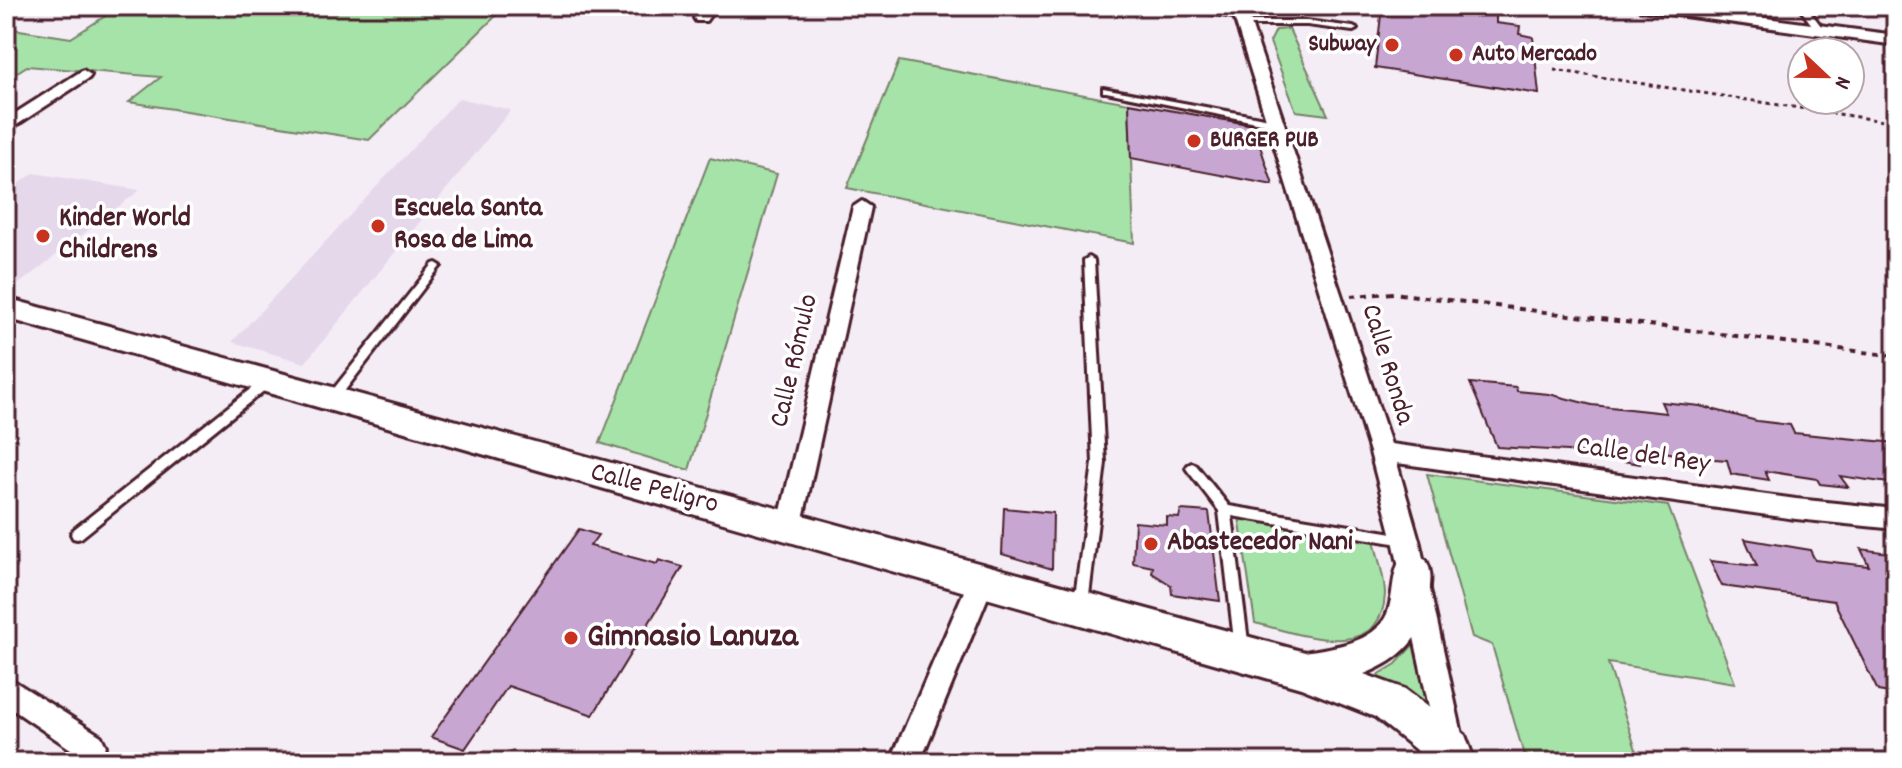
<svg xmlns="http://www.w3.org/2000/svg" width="1902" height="768" font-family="Dekko,sans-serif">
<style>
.built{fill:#e6d8eb}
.green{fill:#a6e3a9;stroke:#78816a;stroke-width:2}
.building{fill:#c7a7d2;stroke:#4a1f2b;stroke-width:2}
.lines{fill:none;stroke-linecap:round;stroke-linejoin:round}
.service-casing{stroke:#4a1f2b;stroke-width:6}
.minor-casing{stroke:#4a1f2b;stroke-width:6}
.secondary-casing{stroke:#4a1f2b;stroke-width:6}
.path-far1{stroke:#4a1f2b;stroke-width:3;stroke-dasharray:4 4;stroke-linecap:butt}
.path{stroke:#4a1f2b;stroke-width:4;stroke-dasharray:6 6;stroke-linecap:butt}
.service{fill:#fff;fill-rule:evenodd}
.minor{fill:#fff;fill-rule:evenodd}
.secondary{fill:#fff;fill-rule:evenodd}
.poi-dot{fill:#c8321e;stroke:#fff;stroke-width:3}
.labels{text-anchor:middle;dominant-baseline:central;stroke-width:7;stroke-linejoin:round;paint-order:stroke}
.far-poi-label{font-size:24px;font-weight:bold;fill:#4a1f2b;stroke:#fff;text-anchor:start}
.poi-label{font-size:28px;font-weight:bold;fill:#4a1f2b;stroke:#fff;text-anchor:start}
.street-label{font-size:28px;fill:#4a1f2b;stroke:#fff}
.near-poi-label{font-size:34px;font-weight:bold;fill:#4a1f2b;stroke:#fff;text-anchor:start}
</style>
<rect width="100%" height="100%" fill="#f4edf6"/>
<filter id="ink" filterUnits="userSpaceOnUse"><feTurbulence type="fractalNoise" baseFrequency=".0125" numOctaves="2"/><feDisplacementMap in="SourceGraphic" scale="16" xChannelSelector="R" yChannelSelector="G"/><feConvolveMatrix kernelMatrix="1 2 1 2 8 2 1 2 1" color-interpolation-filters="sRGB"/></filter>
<g filter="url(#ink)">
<g class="built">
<polygon points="459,98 511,110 305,363 232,342"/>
<polygon points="34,173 140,190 19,284 6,281 6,192"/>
</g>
<g class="green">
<polygon points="121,6 506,6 369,140 129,102 161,77 27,66 6,79 6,28 71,38"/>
<polygon points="1289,29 1328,115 1296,111 1270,42 1276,30"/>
<polygon points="899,61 1129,103 1134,243 847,188"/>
<polygon points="710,158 777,174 689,470 600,443"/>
<polygon points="1427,474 1668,506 1735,683 1608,663 1640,762 1526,762 1492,645 1472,637"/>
<path d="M1239,517L1374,539C1377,556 1385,577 1385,594C1382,666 1296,633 1255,623Z"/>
<polygon points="1422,635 1438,708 1383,690 1378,675 1396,664"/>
</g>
<g class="building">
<polygon points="1382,6 1455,6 1496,12 1496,23 1520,26 1519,34 1533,37 1539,94 1375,68"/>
<polygon points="1129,103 1253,125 1273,185 1131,158"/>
<polygon points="1470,383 1516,387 1517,391 1549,394 1592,405 1666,413 1661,402 1700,406 1757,421 1790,425 1794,433 1896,443 1896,484 1840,476 1848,487 1820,484 1817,479 1765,471 1769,480 1731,474 1727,460 1689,457 1636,446 1640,464 1567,451 1497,447"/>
<polygon points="1004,508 1053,513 1052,569 1002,554"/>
<polygon points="1181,510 1209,512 1220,601 1172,594 1171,585 1152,573 1153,567 1133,563 1135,522 1167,525 1167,517 1179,518"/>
<polygon points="579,529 598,535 590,546 657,564 659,560 683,567 593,715 508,686 465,749 431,737"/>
<polygon points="1745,539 1810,550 1815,560 1869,566 1861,549 1896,554 1896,694 1878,691 1834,601 1722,586 1710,561 1757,566"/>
</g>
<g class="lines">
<defs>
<g id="service">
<polygon points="1798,6 1806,6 1824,30 1823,32 1817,32"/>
<polygon points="1240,21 1307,21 1353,27 1357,29 1353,31 1307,25 1243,25 1239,23"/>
<polygon points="1103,88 1275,120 1279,123 1275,126 1106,92 1103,92"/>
<polygon points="1089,257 1094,260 1105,463 1088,604 1086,608 1081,610 1076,608 1074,604 1093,463 1084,260"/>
<polygon points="436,263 441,266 439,268 336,402 328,402 326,399 328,396 433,264"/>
<polygon points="267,378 271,379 272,382 271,385 81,538 77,539 73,538 71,534 73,530 263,379"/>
<polygon points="1192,463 1196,465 1229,506 1405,535 1409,536 1411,540 1409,544 1405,545 1232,516 1249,649 1247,653 1242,655 1237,653 1235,649 1219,511 1188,471 1186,468 1188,465"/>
</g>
<g id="minor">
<polygon points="703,6 717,6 706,21 696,21 694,18"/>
<polygon points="1183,6 1245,6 1391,444 1796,499 1896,509 1896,529 1796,519 1397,463 1419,540 1465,748 1460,758 1450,762 1440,758 1393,540 1370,452 1234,17 1190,10"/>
<polygon points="1633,6 1673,6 1896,35 1896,45 1640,10"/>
<polygon points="83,70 91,75 89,78 6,132 6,119"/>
<polygon points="862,201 871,207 801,528 798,535 789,538 780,535 777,528 853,207"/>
<polygon points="981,571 990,574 994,582 920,762 890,762 968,582 972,574"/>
<polygon points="6,676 101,736 106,746 101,756 91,760 81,756 6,705"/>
</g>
<path id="secondary" d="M6,298L1305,652C1332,647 1374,644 1387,614C1394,597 1391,577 1400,560L1413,555L1426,560C1433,573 1430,582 1429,597C1424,637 1401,660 1364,674L1405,689L1465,735L1475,762H1431L1375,717L1301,688L6,318Z"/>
</defs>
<use href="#service" class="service-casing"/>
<use href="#minor" class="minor-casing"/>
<use href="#secondary" class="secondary-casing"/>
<polyline class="path-far1" points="1554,70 1896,123"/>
<polyline class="path" points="1351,296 1393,293 1896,356"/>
<use href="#service" class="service"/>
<use href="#minor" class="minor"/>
<use href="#secondary" class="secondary"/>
</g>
</g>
<g class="poi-dot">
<circle cx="1392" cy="45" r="8"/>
<circle cx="1456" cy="55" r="8"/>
<circle cx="1194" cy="141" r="8"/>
<circle cx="378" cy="226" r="8"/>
<circle cx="43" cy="236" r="8"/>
<circle cx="1151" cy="544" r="8"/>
<circle cx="571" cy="638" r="8"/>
</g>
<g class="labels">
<g class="far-poi-label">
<text x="1376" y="45" text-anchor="end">Subway</text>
<text x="1472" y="55">Auto Mercado</text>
<text x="1210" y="141">BURGER PUB</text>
</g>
<g class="poi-label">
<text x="394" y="210">Escuela Santa<tspan x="394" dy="32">Rosa de Lima</tspan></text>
<text x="59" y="220">Kinder World<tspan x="59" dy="32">Childrens</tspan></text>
<text x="1167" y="544">Abastecedor Nani</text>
</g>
<g class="street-label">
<text transform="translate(796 361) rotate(-77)">Calle Rómulo</text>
<text transform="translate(1386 365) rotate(73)">Calle Ronda</text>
<text transform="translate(1643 457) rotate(8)">Calle del Rey</text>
<text transform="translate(654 490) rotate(15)">Calle Peligro</text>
</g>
<g class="near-poi-label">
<text x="587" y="638">Gimnasio Lanuza</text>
</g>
</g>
<rect width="1902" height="768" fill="none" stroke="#fff" stroke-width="32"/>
<rect x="16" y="16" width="1870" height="736" fill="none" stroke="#4a1f2b" stroke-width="3" filter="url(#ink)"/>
<g transform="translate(1826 76) rotate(112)"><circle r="38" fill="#ffffff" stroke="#b7a5aa" stroke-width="2"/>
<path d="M0-6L14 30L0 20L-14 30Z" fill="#c8321e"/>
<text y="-12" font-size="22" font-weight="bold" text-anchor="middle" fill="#4a1f2b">N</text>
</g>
</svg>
